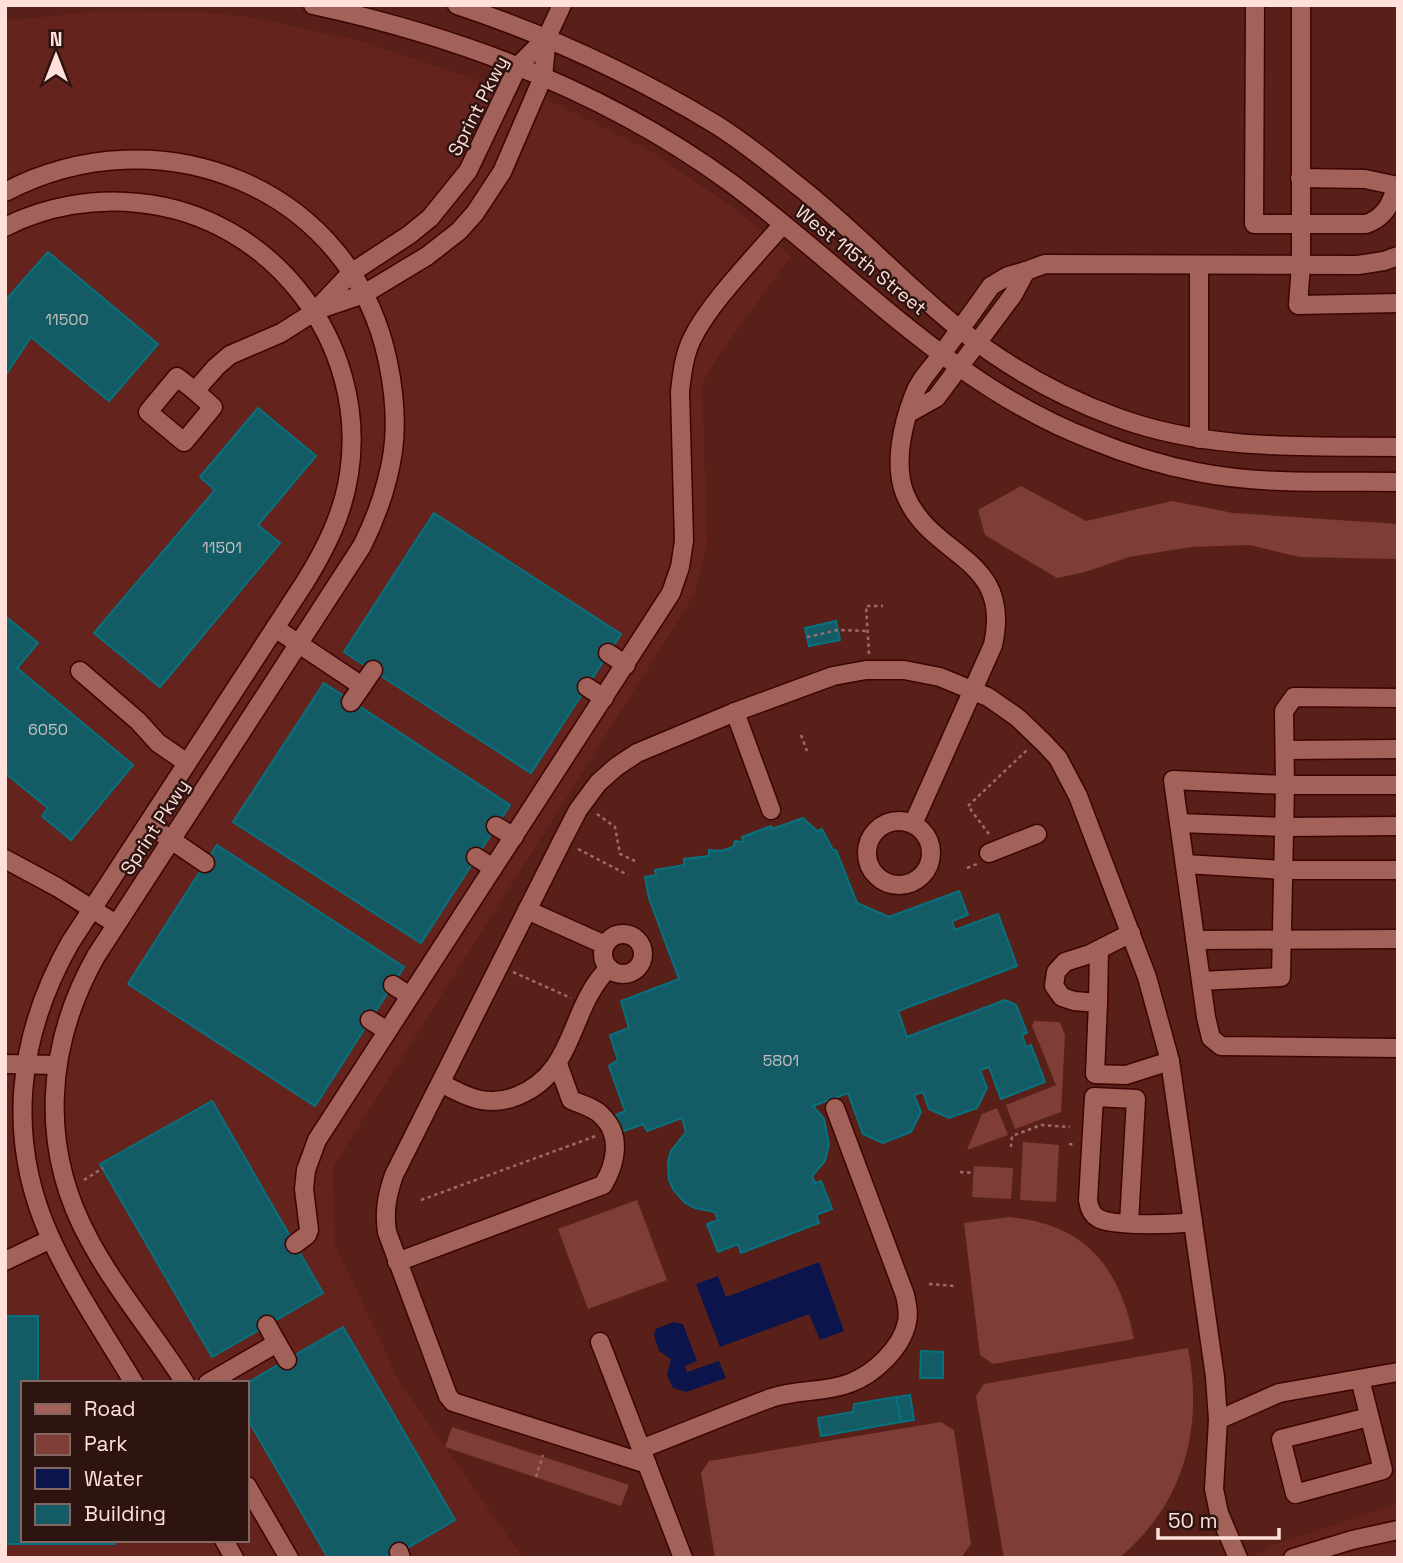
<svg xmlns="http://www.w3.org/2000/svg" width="1403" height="1563" font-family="'Space Grotesk',sans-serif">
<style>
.built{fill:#65231d;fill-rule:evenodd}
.green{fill:#7e3d35}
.water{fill:#0b154b}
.building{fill:#135b65;stroke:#07727f;stroke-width:2}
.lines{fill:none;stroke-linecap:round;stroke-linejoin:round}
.minor-casing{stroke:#3c0403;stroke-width:21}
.path{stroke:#9b6c67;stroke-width:2.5;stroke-dasharray:3.5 3.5;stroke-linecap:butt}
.minor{stroke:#a26159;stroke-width:18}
.labels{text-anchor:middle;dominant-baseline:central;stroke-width:5;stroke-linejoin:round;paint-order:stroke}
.number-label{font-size:16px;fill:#c4bfbe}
.street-label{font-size:19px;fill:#ffe0db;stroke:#2e1411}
</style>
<rect width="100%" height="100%" fill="#59201a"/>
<g class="built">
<path d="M99,11L203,12L255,18L363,42L490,84L535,94L655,154L735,209L791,256L720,353L702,383L707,545L694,595L333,1167L335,1244L400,1383L523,1558H5V21ZM23,1383H247V1540H23Z"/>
<polygon points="1398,1503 1398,1558 1249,1558 1272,1546"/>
</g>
<g class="green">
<polygon points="1021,486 1086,521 1172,501 1233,513 1398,524 1398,559 1299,557 1250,545 1191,547 1129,557 1085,572 1057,578 985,535 978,510"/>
<polygon points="1034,1021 1060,1022 1065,1035 1061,1112 1015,1129 1006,1105 1056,1085 1032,1026"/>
<polygon points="997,1108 1008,1135 967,1150 982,1114"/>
<polygon points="1023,1142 1059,1145 1056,1202 1020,1200"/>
<polygon points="974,1166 1013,1168 1011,1199 972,1197"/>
<polygon points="637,1200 667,1280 588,1309 558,1229"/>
<path d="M1010,1217C1087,1225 1119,1267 1134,1339L993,1364L980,1355L964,1223Z"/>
<path d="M1188,1348C1204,1429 1183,1505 1119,1558H1004L976,1396L984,1384Z"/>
<polygon points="941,1422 954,1430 971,1544 961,1558 715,1558 701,1473 709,1461"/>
<polygon points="452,1427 629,1485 621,1506 445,1447"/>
</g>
<g class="water">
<polygon points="819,1262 844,1331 820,1340 809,1314 720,1347 696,1284 718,1276 726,1297"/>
<polygon points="674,1322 683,1324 697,1361 685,1366 687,1372 719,1361 726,1378 686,1392 673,1388 667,1375 671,1359 659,1351 654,1335 656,1329"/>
</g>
<g class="building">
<polygon points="48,252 158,344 109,401 31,337 5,376 5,301"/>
<polygon points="258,408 316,456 258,525 280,543 160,687 94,633 215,490 200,477"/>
<polygon points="434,513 621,634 531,773 344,652"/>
<polygon points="5,616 38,643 17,668 133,765 71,840 42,816 48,808 5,773"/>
<polygon points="836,621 840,640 809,646 805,628"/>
<polygon points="324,683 510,805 421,943 233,822"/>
<polygon points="803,818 817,831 822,829 833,850 836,850 857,903 889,917 959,891 968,915 952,921 955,930 998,914 1017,966 898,1011 907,1037 1005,1000 1016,1005 1027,1033 1022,1035 1026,1047 1031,1045 1045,1082 1001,1099 989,1067 980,1070 987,1088 977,1108 949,1118 929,1109 923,1092 914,1095 921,1112 911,1132 883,1143 863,1134 848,1093 813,1106 824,1119 829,1144 825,1161 812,1176 815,1183 821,1181 832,1209 816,1215 819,1223 741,1253 738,1244 718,1252 707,1224 718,1220 715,1212 695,1208 685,1203 673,1189 669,1180 668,1161 671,1151 686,1132 682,1118 647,1131 643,1124 621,1132 614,1116 625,1111 609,1066 618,1060 610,1035 629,1028 621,1001 679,979 649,898 645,877 656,875 655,870 684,865 684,859 709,856 709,850 721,851 733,847 735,841 744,842 742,837 771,826 772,829"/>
<polygon points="217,845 404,967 315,1106 128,984"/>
<polygon points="212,1101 323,1293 212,1357 100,1164"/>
<polygon points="5,1316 38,1316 38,1383 23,1383 23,1540 115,1540 115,1544 5,1544"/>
<polygon points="343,1327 455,1520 390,1558 328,1558 247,1418 247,1383"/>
<polygon points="921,1351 943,1352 943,1378 920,1378"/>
<polygon points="910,1395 914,1420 901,1422 896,1397"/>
<polygon points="896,1397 901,1422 821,1436 818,1418 853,1412 854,1404"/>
</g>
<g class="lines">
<defs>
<g id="minor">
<path d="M313,5C462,37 608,93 731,183C849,270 952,387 1092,440C1126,454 1161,465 1197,472C1262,485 1331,481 1398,482"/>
<path d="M457,5C547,35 634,75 715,124C744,142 771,164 797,185C855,230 904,285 962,331C1008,367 1061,397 1116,417C1207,451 1302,446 1398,447"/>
<path d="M1255,5L1254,224H1366C1384,218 1392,204 1396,186"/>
<polyline points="1301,5 1301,265 1298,305 1398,303"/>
<polyline points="1300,178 1365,179 1398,186"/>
<path d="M5,192C158,111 352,186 388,362C394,391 397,421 393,451C388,485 377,516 362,546L96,956C45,1047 39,1149 90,1241C117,1291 155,1335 185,1383"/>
<path d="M5,227C46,206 94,198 139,203C272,216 369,343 349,474C343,514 326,548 305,582L70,943C17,1037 5,1139 51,1239C74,1289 106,1336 134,1383"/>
<polyline points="1199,265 1199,439"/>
<polyline points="1026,271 1045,264 1358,265 1384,261 1398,256"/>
<polyline points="317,310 364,294 427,256 459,231 475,213 502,172 543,77 547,37 562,5"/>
<polyline points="195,391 213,407 184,442 148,412 177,377 195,391 216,367 230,355 281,333 314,312 351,273 409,235 430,218 468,171 518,66 547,37"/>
<path d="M909,413L936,398L1013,295L1026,271L1008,276L991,286C975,309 958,332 941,355C932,368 919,380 914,395C903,423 893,464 905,494C931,559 1013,555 993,645L913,824"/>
<polyline points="275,628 362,686"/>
<polyline points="608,653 626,665"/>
<polyline points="80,671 138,721 158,743 187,763"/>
<polyline points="587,687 604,698"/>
<polyline points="1398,698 1294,697 1284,711 1285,785 1398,785"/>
<polyline points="351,702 373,670"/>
<polyline points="735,712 771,810"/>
<polyline points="1285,750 1398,749"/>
<circle cx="899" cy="853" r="32"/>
<polyline points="1179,823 1285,827 1398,826"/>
<polyline points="148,824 205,863"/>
<polyline points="496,826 514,837"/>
<polyline points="989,853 1037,834"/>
<polyline points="476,857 493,868"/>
<polyline points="5,859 57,887 116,924"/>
<polyline points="1185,864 1283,870 1398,870"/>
<polyline points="527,910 605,945"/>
<polyline points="1131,933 1090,954 1065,962 1056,972 1054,986 1062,997 1074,1001 1098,1003 1095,1074 1126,1075 1170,1061"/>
<circle cx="623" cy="954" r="20"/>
<polyline points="1195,940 1398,939"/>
<polyline points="1201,981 1281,977 1285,785 1173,780 1206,1017 1211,1038 1221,1046 1398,1048"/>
<polyline points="393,985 410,996"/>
<polyline points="1098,1003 1099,950"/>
<polyline points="370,1020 387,1031"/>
<polyline points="5,1064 57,1065"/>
<path d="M441,1083C466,1097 488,1108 517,1096C577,1072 568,1008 609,968"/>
<path d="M1129,1223L1136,1099L1094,1097L1088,1200C1089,1208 1091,1214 1098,1218C1112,1227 1176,1224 1193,1222"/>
<path d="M295,1244L307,1235L309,1230L304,1189L306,1170L317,1140L671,593L680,567L684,541L680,392C682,374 684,355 692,339C710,302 755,257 783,224"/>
<polyline points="5,1261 51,1239"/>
<path d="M397,1262L603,1185C616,1164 622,1135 602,1116C595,1108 581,1104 571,1100L558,1064"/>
<polyline points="600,1342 683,1558"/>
<polyline points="277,1343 287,1360"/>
<polyline points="1360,1379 1383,1470 1295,1494 1281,1439 1369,1417"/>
<polyline points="208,1383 277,1343 267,1325"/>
<polyline points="1218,1420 1279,1393 1398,1372"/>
<path d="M641,1449C685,1432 728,1414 771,1398C797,1389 825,1393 850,1383C874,1374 902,1348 907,1322C909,1313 907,1304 905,1295L835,1108"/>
<path d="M647,1464L453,1402L448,1396L387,1232C384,1211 387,1195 394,1175L562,841L578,810L598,783L616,767L637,753L735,712L833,676L866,670H904L940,677L988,697L1018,718L1045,744L1058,758L1078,796L1147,977L1170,1061L1215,1377L1218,1420L1214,1489L1219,1513L1238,1558"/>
<polyline points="247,1486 289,1558"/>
<polyline points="224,1540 234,1558"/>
<polyline points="399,1552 401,1558"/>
<polyline points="1293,1558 1352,1540 1398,1530"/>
</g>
</defs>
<use href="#minor" class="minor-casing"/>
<g class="path">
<polyline points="807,637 838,630 868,631"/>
<polyline points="869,654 866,606 883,606"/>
<polyline points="801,735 807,751"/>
<polyline points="597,814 615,827 620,854 635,861"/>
<polyline points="989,834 968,806 1027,750"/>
<polyline points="578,849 628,875"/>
<polyline points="967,868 977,864"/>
<polyline points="513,972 571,998"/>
<polyline points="1069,1144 1076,1145"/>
<polyline points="1011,1147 1012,1136 1041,1125 1070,1127"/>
<polyline points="960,1172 973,1173"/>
<polyline points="84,1180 103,1168"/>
<polyline points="421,1200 596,1136"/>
<polyline points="929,1284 955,1286"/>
<polyline points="536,1477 543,1455"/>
</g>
<use href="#minor" class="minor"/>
</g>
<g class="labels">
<g class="number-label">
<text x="67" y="319">11500</text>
<text x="222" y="547">11501</text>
<text x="48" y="729">6050</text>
<text x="781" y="1060">5801</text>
</g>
<g class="street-label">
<text transform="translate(478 106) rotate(-63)">Sprint Pkwy</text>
<text transform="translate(861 260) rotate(39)">West 115th Street</text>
<text transform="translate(155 827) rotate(-57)">Sprint Pkwy</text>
</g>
</g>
<rect width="1403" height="1563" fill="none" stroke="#ffe0db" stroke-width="14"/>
<rect x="21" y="1381" width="228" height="161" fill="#2e1411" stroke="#826662" stroke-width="2"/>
<rect x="35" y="1404" width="35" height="10" fill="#a26159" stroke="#826662" stroke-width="2"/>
<text x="84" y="1416" font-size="21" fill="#ffe0db">Road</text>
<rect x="35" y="1434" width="35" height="21" fill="#7e3d35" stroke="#826662" stroke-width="2"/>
<text x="84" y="1451" font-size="21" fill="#ffe0db">Park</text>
<rect x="35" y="1468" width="35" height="21" fill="#0b154b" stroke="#826662" stroke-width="2"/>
<text x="84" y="1486" font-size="21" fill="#ffe0db">Water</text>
<rect x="35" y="1504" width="35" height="21" fill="#135b65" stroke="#826662" stroke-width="2"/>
<text x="84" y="1521" font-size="21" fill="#ffe0db">Building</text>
<g transform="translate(56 56)" stroke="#2e1411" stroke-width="5" paint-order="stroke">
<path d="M0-5L12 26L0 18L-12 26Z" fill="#ffe0db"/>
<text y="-10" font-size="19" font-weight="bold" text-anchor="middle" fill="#ffe0db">N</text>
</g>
<path d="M1158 1528v10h121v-10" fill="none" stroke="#ffe0db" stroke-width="3.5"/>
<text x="1168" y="1528" font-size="21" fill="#ffe0db" stroke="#2e1411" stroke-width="5" paint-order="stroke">50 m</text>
</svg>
